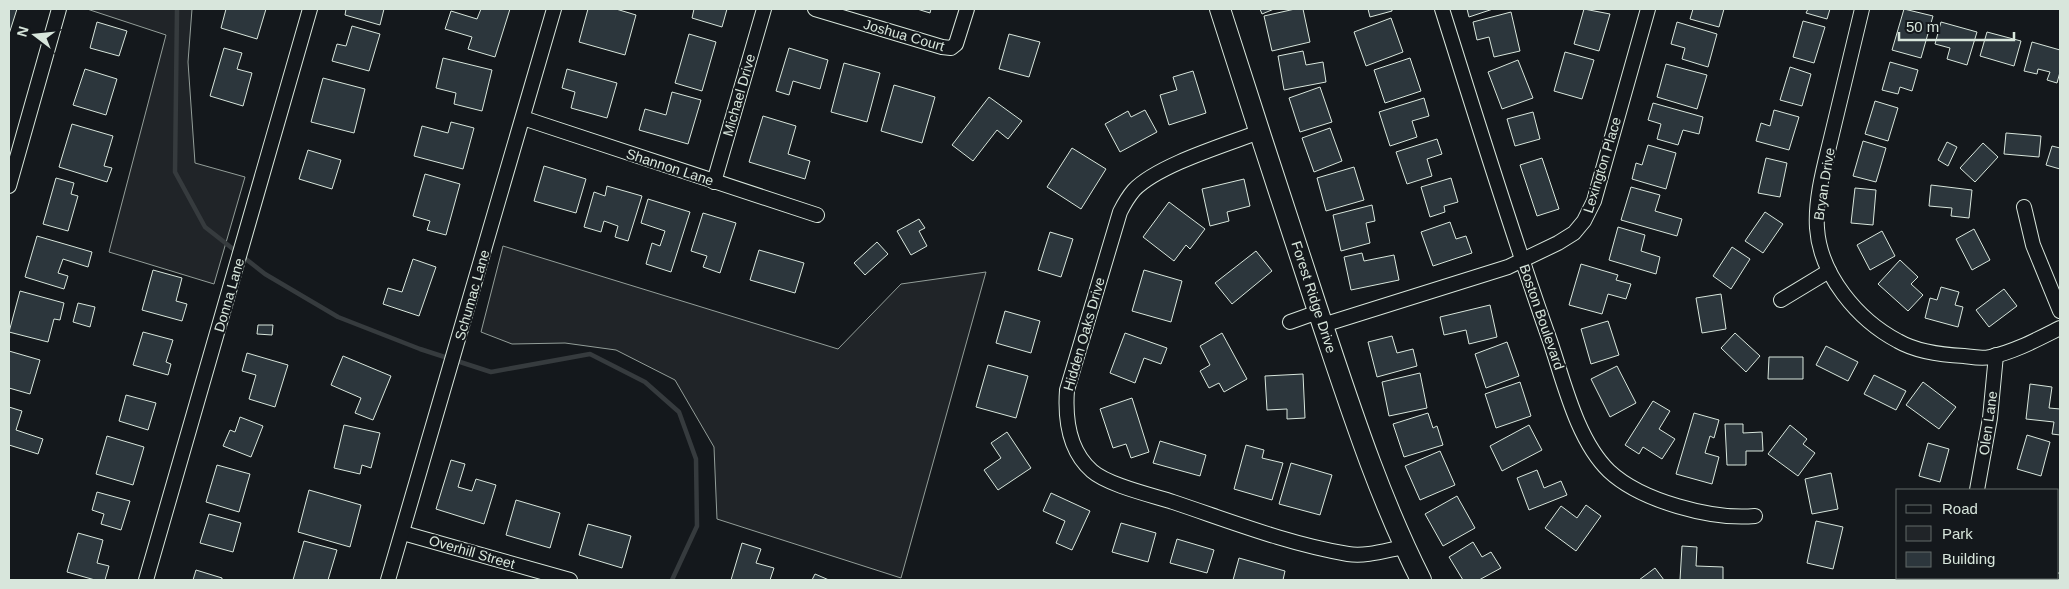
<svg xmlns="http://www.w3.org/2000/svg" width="2069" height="589" font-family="Helvetica,sans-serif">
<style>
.green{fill:#202428;stroke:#939e99}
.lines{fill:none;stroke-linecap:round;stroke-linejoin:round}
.stream{stroke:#363b3e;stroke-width:4.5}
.building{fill:#2c363c;stroke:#d8e6dc}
.street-casing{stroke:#d8e6dc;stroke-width:16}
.secondary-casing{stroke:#d8e6dc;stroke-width:22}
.street{stroke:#14181c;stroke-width:14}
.secondary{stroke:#14181c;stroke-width:20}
.labels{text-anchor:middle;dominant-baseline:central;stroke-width:4;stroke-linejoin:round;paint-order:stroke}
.street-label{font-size:14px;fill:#d8e6dc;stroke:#14181c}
</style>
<rect width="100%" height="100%" fill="#14181c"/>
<g class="green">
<polygon points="87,9 192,9 188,62 195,163 245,177 214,284 109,252 166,35"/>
<polygon points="503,246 838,349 901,284 986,272 901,578 717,519 714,447 675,380 616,350 565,343 512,344 481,332"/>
</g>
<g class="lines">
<polyline class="stream" points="177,9 175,172 205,227 265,274 338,317 420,349 491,372 590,354 645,382 679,412 696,459 697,526 672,580"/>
</g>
<g class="building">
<polygon points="9,9 17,9 9,34"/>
<polygon points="226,9 266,9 257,39 221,28"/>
<polygon points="346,9 384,9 380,25 345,15"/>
<polygon points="481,9 510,9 495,57 468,49 472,37 445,29 451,11 477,19"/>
<polygon points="588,9 616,9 636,15 625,55 579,42"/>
<polygon points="694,9 727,9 722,27 692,18"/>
<polygon points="917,9 931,9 930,13"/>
<polygon points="1260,9 1274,9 1262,14"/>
<polygon points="1295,9 1303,9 1310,42 1272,51 1264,16"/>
<polygon points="1368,9 1392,9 1392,11 1370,17"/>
<polygon points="1467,9 1493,9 1469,17"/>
<polygon points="1584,9 1610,14 1599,51 1574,44"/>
<polygon points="1693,9 1724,9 1719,27 1690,19"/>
<polygon points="1808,9 1830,9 1827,19 1806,13"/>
<polygon points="1904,9 1933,16 1921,58 1892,50"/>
<polygon points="1511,12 1520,51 1494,57 1489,37 1477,40 1473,22"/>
<polygon points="1391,18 1403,52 1366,66 1354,32"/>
<polygon points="1803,21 1825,27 1814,63 1793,57"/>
<polygon points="97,22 127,31 119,56 90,48"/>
<polygon points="1677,22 1717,34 1708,67 1682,59 1685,48 1671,44"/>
<polygon points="1941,22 1977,32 1967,65 1947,59 1950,48 1935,44"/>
<polygon points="352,26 380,34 369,71 332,61 337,44 346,46"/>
<polygon points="1987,32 2021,41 2014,66 1980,56"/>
<polygon points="689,34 716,42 702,91 675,83"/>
<polygon points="1009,34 1040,42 1029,77 999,69"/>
<polygon points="2032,42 2060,50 2060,72 2057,83 2047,80 2050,72 2038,69 2037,74 2024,71"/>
<polygon points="224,48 242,53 237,69 252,73 243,106 210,96"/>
<polygon points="789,48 828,60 820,89 793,81 789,95 776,91"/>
<polygon points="1303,51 1306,65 1323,62 1326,82 1284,90 1278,56"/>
<polygon points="1565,52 1594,60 1582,99 1554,91"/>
<polygon points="443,58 492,70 482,111 454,104 456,93 436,88"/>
<polygon points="1410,58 1421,91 1385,103 1374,70"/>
<polygon points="1518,60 1533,98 1502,109 1488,72"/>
<polygon points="1890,62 1918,70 1912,91 1900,87 1898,94 1882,90"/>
<polygon points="844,63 880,73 867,122 831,112"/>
<polygon points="1666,64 1707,75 1697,109 1657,97"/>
<polygon points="1790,67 1811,74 1802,106 1780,100"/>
<polygon points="85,69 117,79 106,115 73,105"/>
<polygon points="567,69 617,83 607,118 571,108 575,92 562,88"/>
<polygon points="1193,71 1206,113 1169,125 1160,95 1177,90 1173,77"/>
<polygon points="323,78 365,89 354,133 311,122"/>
<polygon points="894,85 935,97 922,143 881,131"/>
<polygon points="1320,87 1332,122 1300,132 1289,98"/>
<polygon points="672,92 701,100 688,144 639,130 645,109 666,115"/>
<polygon points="989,97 1022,121 1008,139 997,130 973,161 952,145"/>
<polygon points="1424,98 1429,116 1412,121 1417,137 1390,146 1379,112"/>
<polygon points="1875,101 1898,108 1888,141 1865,134"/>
<polygon points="1653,103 1703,117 1699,134 1683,130 1678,145 1657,139 1661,124 1648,120"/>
<polygon points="1145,110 1157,132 1120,152 1105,124 1128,111 1131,117"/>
<polygon points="1774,110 1799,117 1789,150 1756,141 1761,123 1770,126"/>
<polygon points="1533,112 1540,139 1515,146 1507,119"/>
<polygon points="763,116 796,126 788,154 810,161 805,179 749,162"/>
<polygon points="451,122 474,128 463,169 414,156 422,126 448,133"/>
<polygon points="72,124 113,136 104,166 112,168 107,182 59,167"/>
<polygon points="1330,128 1342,161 1314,172 1302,138"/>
<polygon points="2006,133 2041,136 2039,157 2004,154"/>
<polygon points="1437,139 1442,154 1427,159 1432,176 1407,184 1396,152"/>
<polygon points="1863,141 1886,148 1876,182 1853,176"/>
<polygon points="1947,142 1957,147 1948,166 1938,160"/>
<polygon points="1983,143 1998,157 1975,182 1960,168"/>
<polygon points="1648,145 1676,153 1666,189 1632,179 1636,163 1642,165"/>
<polygon points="2052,146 2060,148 2060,169 2046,165"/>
<polygon points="1072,148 1106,169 1081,209 1047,187"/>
<polygon points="308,150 341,160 332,189 299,179"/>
<polygon points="1542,158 1559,209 1537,216 1520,165"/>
<polygon points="1766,158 1787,163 1780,197 1758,193"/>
<polygon points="544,166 586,179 576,213 534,201"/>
<polygon points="1354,167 1364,200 1326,211 1317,178"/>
<polygon points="425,174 460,184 446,235 427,230 430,221 413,216"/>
<polygon points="56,178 74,183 71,194 78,196 68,231 43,224"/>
<polygon points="1451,178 1458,202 1444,206 1445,212 1430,217 1421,187"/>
<polygon points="1244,179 1250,206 1227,212 1229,221 1210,226 1202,189"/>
<polygon points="1931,185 1972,190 1969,218 1951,216 1952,208 1929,206"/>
<polygon points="607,186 642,196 628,241 615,237 618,226 604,221 601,232 584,227 594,192 605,196"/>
<polygon points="1631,187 1660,195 1655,211 1682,219 1677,236 1621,220"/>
<polygon points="1855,188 1876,190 1873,225 1851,223"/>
<polygon points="648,199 690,212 671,272 646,264 652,243 660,246 665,231 641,223"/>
<polygon points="1169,202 1205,229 1190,249 1186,245 1174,261 1143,237"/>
<polygon points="1372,205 1375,221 1366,223 1370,243 1341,251 1333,215"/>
<polygon points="1765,212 1783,224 1763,253 1745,241"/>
<polygon points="703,213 736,223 720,273 703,267 707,256 691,251"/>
<polygon points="919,219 925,228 919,231 927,246 911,255 897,231"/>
<polygon points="1450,222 1456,239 1466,236 1472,253 1433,266 1421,232"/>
<polygon points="1618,227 1645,235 1641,251 1660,257 1656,274 1609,260"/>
<polygon points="1974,229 1990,260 1972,270 1956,239"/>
<polygon points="1882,231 1895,256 1870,270 1857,245"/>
<polygon points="1050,232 1073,239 1061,277 1038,270"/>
<polygon points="37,236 92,252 88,267 63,259 58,273 68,276 64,289 25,277"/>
<polygon points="877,242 888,254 865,275 854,263"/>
<polygon points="1732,247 1750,259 1731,289 1713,276"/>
<polygon points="759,250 804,263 795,293 750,280"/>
<polygon points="1256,251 1272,271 1232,304 1215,283"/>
<polygon points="1362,253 1364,261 1394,255 1399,280 1351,290 1344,257"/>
<polygon points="413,259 436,267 419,316 383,304 388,288 402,292"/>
<polygon points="1900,260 1918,277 1911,284 1923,295 1908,311 1878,284"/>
<polygon points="1581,264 1618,275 1616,280 1631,284 1626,299 1608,294 1602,314 1569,305"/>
<polygon points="153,270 182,278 176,301 187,304 182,321 142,310"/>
<polygon points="1144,270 1182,281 1171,322 1132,311"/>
<polygon points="1941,287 1959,292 1955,305 1963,307 1958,327 1925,318 1930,298 1937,300"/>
<polygon points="2004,289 2017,306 1989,327 1976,310"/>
<polygon points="20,291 64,303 60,320 54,319 48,342 9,332"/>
<polygon points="1721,294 1726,329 1702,333 1696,298"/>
<polygon points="78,303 95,307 90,327 73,322"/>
<polygon points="1490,305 1497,337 1469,344 1466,330 1444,335 1440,317"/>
<polygon points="1005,311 1040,321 1031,353 996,343"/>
<polygon points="1608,321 1619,355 1591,364 1581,329"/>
<polygon points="258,325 273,325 272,335 257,334"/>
<polygon points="143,332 173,340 166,362 171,364 168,375 133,365"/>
<polygon points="1125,333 1167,348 1161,364 1144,358 1135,383 1110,373"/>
<polygon points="1222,333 1247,379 1224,392 1219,383 1209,388 1200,371 1210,365 1200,346"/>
<polygon points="1735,333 1760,356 1746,372 1721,348"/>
<polygon points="1392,336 1397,353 1413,349 1417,366 1377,377 1368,342"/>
<polygon points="1507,342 1519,376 1486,388 1475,354"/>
<polygon points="1826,346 1858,362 1848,381 1816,365"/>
<polygon points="9,351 40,360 30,394 9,388"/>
<polygon points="247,353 288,365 275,407 249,399 256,375 242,371"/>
<polygon points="343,356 391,376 373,420 355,413 361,398 331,385"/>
<polygon points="1769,357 1803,357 1803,379 1768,379"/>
<polygon points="988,365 1028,376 1016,418 976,407"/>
<polygon points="1617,366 1636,403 1610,417 1591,379"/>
<polygon points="1420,373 1427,408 1389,416 1382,382"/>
<polygon points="1303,374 1305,418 1287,419 1287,409 1267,410 1265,376"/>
<polygon points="1874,375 1906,391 1896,410 1864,394"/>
<polygon points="1520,382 1531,416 1496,428 1485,394"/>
<polygon points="1923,382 1956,407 1939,429 1906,405"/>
<polygon points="2030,384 2052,387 2049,408 2060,409 2060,435 2052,434 2054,422 2026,419"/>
<polygon points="126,395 156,403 148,430 119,421"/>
<polygon points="1132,398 1149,452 1131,458 1126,444 1113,448 1100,409"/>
<polygon points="1653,401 1670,411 1659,429 1675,439 1662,459 1643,447 1639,454 1625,445"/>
<polygon points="9,407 22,411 16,430 43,439 38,454 9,445"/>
<polygon points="1428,413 1433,428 1437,426 1443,445 1404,457 1393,424"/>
<polygon points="1694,413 1719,420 1714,438 1710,436 1705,453 1719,457 1712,484 1676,474"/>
<polygon points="240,417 263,426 251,457 223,446 230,430 235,432"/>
<polygon points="1725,424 1743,424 1743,433 1762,432 1763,451 1746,451 1746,465 1727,465"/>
<polygon points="344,425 380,433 371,468 362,465 360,474 334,468"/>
<polygon points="1529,425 1542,450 1502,471 1490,446"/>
<polygon points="1790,425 1807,439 1803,444 1815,453 1798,476 1768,454"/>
<polygon points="1007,432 1031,468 998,490 984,470 1001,458 991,443"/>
<polygon points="2027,435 2050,442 2041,476 2017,469"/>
<polygon points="107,436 144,447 133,485 96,474"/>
<polygon points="1160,441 1206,455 1200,476 1153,463"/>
<polygon points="1928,443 1949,449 1940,482 1919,476"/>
<polygon points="1246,445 1264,450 1262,458 1283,463 1272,500 1234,489"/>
<polygon points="1440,451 1455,485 1420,500 1405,466"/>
<polygon points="451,460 465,464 458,487 472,491 476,479 496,485 484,524 436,509"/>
<polygon points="1291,463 1332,475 1320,515 1279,504"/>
<polygon points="217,465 250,474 239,512 206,502"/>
<polygon points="1537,470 1544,488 1561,481 1567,495 1529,510 1517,478"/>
<polygon points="1831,473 1838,509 1812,514 1805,479"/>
<polygon points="309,490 361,505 350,547 298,532"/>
<polygon points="97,492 130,501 121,530 101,524 104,514 92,510"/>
<polygon points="1051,493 1090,511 1072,550 1056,543 1065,521 1043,511"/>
<polygon points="1457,496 1475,528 1443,546 1425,514"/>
<polygon points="516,500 560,513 550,548 506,535"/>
<polygon points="1586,505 1601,516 1576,551 1545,528 1561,506 1577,518"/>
<polygon points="209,514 241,523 233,552 200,543"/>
<polygon points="1816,521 1843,527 1833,569 1807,563"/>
<polygon points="1121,523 1156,533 1148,562 1112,552"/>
<polygon points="588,524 631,536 622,568 579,555"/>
<polygon points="78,533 103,540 97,563 109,566 105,580 95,580 67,572"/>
<polygon points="1177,539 1214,550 1207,573 1170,563"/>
<polygon points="304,541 337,550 328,580 293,580"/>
<polygon points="1473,542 1482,557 1491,552 1501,568 1479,580 1463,580 1449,557"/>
<polygon points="742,543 761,549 756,563 774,568 770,580 731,580"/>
<polygon points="1682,546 1697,547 1696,566 1723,567 1723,580 1680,580"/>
<polygon points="1239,558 1285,571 1283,580 1233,580"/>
<polygon points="1655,568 1664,580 1639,580"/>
<polygon points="196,570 222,578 222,580 193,580"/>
<polygon points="815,574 829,580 812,580"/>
<polygon points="1920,578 1936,578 1929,580 1921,580"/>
</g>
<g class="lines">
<defs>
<g id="street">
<polyline points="815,9 942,47 951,48 956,44 967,9"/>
<path d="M1442,9C1477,120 1511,231 1550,341C1564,382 1577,440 1609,471C1641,501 1712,520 1755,516"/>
<path d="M1862,9C1852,51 1842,93 1832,134C1825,164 1815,197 1817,228C1820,275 1858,320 1898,341C1917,352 1942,355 1964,356C1972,357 1982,359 1990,357C2014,352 2038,339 2060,328"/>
<polyline points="523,118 817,215"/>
<path d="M1259,132C1225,145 1158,165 1134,190C1128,197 1124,204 1120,212L1067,390C1065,418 1069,451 1092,471C1108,485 1151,495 1173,502C1230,521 1288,544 1348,554C1366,557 1387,550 1404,547"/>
<polyline points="714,182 764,9"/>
<polyline points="9,186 59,9"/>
<polyline points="2024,207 2033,245 2060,311"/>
<polyline points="1781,300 1829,271"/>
<polyline points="1290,322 1318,312"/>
<polyline points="1323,325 1508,267 1558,243 1574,233 1584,221 1594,201 1648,9"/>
<polyline points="1977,490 1990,418 1996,355"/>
<polyline points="403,533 570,580"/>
<polyline points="2004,578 2006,580"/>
<polyline points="146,580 310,9"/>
<polyline points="388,580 554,9"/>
<polyline points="2050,580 2053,578"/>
</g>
<path id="secondary" d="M1220,9C1252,109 1284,208 1317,308C1348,400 1377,493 1421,580"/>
</defs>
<use href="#street" class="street-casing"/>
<use href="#secondary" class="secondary-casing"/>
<use href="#street" class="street"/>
<use href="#secondary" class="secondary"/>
</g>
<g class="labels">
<g class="street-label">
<text transform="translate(904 35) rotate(16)">Joshua Court</text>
<text transform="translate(739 95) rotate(-74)">Michael Drive</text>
<text transform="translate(1602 165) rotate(-73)">Lexington Place</text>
<text transform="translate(670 167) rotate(18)">Shannon Lane</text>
<text transform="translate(1824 184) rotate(-81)">Bryan Drive</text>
<text transform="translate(229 295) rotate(-74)">Donna Lane</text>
<text transform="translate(472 295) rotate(-74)">Schumac Lane</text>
<text transform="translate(1314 297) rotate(72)">Forest Ridge Drive</text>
<text transform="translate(1542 317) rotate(71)">Boston Boulevard</text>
<text transform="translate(1084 334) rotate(-74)">Hidden Oaks Drive</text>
<text transform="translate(1988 423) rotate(-82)">Olen Lane</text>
<text transform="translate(472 552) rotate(16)">Overhill Street</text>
</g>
</g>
<rect width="2069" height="589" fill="none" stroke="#d8e6dc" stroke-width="20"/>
<rect x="1896" y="489" width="162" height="90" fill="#14181c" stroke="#626a69"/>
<rect x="1906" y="505" width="25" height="8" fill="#14181c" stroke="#626a69"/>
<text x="1942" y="514" font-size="15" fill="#d8e6dc">Road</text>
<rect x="1906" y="526" width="25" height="15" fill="#202428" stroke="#626a69"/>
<text x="1942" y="539" font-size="15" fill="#d8e6dc">Park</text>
<rect x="1906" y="552" width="25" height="15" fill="#2c363c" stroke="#626a69"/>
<text x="1942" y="564" font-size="15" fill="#d8e6dc">Building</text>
<g transform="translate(35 35) rotate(286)" stroke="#14181c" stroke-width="4" paint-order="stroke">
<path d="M0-4L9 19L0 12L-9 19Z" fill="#d8e6dc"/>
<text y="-8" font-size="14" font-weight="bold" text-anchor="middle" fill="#d8e6dc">N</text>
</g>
<path d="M1899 32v8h115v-8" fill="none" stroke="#d8e6dc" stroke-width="2.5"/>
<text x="1906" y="32" font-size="15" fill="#d8e6dc" stroke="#14181c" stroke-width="4" paint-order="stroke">50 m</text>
</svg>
